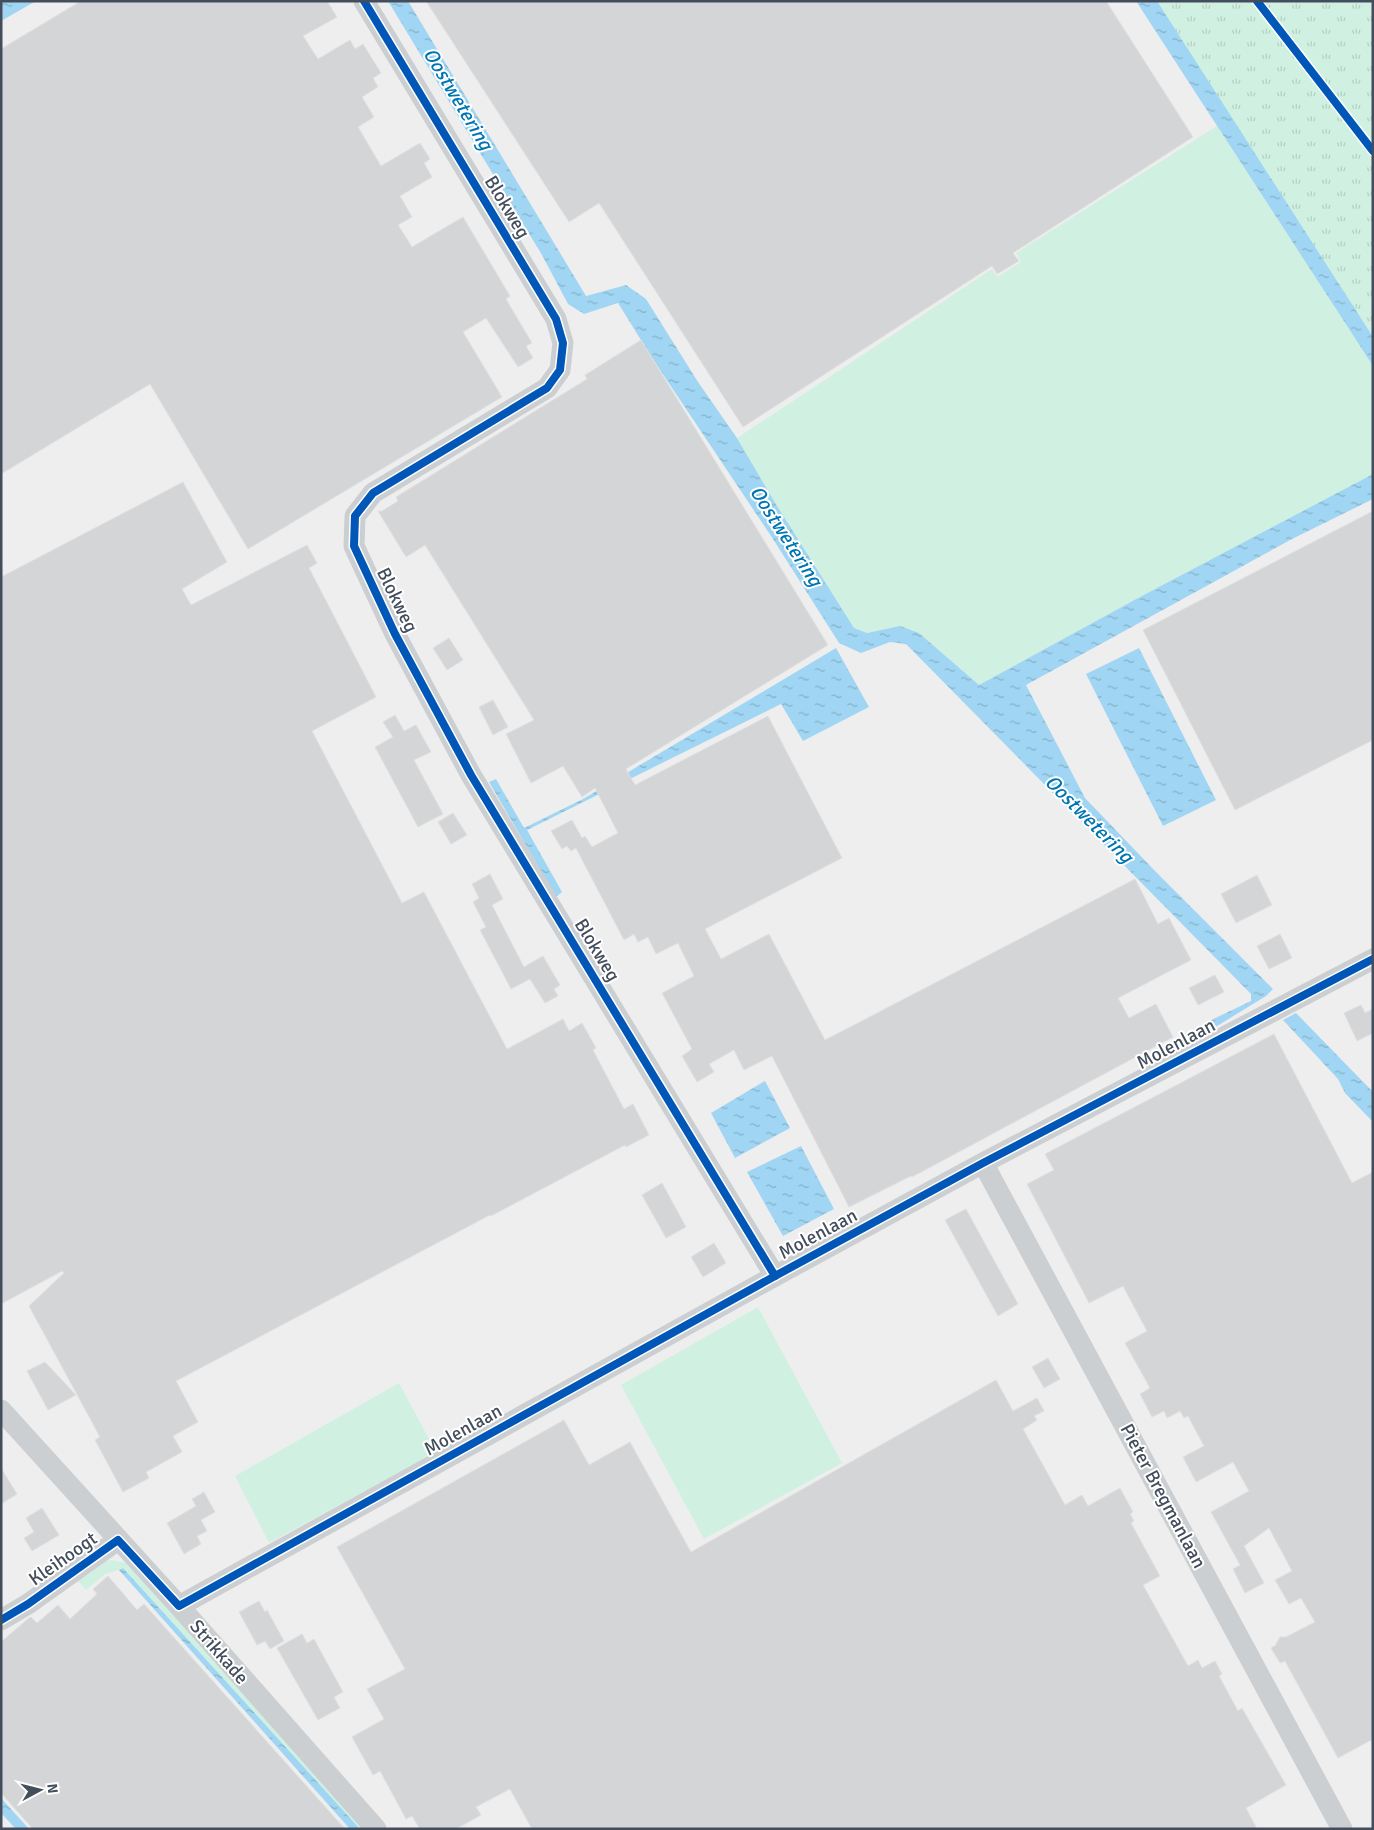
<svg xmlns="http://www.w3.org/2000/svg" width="1374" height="1830" font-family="Signika,sans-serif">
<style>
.grass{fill:#d0f1e1}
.park{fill:url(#park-tufts)}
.water{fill:url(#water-ripples)}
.building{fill:#d4d5d7;stroke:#e0e0e1}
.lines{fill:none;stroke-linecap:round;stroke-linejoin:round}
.minor{stroke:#cccfd2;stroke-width:21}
.cycleway-casing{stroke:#fff;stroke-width:11}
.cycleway{stroke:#0057b8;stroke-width:8}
.labels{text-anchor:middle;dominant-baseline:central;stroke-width:4;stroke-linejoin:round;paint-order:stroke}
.street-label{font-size:19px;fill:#434d5c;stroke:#fff}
.water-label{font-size:20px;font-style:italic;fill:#0075b3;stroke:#fff}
</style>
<defs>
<pattern id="park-tufts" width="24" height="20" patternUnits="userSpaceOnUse" patternTransform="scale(1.25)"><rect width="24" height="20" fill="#d0f1e1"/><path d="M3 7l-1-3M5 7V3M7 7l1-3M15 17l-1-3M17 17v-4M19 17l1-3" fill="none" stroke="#b4d0c3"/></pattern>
<pattern id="water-ripples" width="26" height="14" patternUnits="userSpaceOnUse" patternTransform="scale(1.25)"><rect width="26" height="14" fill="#a0d6f3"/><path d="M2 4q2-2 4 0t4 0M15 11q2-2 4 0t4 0" fill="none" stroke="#84b0c8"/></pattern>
</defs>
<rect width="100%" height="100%" fill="#efeeee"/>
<g class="grass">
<polygon points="1217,126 1373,366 1373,474 1138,598 979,685 919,633 900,626 867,633 854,628 774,501 737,438 992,269 997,277 1021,262 1016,253"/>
<polygon points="758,1307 842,1463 704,1539 621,1385"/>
<polygon points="399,1383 436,1452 269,1543 235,1476"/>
<polygon points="112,1560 126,1563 369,1829 360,1829 123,1568 119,1570 105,1574 86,1590 78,1581 107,1561"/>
</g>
<polygon class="park" points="1142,1 1373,1 1373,356"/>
<g class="water">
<polygon points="1,1 36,1 1,21"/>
<polygon points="388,1 408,1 586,296 626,285 646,299 698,382 737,438 774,501 854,628 867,633 900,626 919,633 979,685 1138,598 1373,474 1373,499 1292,539 1026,685 1085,798 1156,872 1273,989 1266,996 1209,1031 1205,1023 1251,1001 1251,994 906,644 890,642 861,653 839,643 773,539 654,361 618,303 584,314 568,304 542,255"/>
<polygon points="1136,1 1157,1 1373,337 1373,366"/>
<polygon points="836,648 869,707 803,741 781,704 527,830 562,892 556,897 489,782 496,779 524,828 583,799"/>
<polygon points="1139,648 1216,800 1163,826 1086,674"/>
<polygon points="1296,1013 1373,1092 1373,1122 1345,1093 1338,1079 1283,1020"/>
<polygon points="765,1081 790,1128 735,1158 711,1113"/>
<polygon points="801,1146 834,1209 783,1236 747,1172"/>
<polygon points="123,1568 360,1829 350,1829 119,1570"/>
<polygon points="1,1798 29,1829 16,1829 1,1813"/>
</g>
<g class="building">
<polygon points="81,1 327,1 337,17 303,36 318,59 350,40 355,49 363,44 381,73 373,78 378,87 362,97 374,117 358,127 381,166 420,143 430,159 424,163 432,177 400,196 412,217 398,225 412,247 463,217 510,296 506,299 532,343 526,346 533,358 518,367 486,318 463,332 502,397 248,549 150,384 1,474 1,49"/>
<polygon points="426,1 1106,1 1193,137 1013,253 1019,261 997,274 992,266 743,427 599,203 569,222"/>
<polygon points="641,340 828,645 626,769 635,785 768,716 842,858 705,929 721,959 769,934 825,1040 1135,879 1158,924 1169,918 1191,960 1118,998 1129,1018 1156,1004 1173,1037 912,1177 911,1176 849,1207 772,1056 744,1070 734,1050 709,1064 714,1072 697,1082 682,1056 692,1049 662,993 694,976 678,943 656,954 648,937 638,942 634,934 624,940 576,848 571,851 567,846 562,849 551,831 572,820 582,838 585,836 592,847 618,833 595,788 582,797 563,766 531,783 506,734 534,720 425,545 406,557 378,511 382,511 398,501 396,497 587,379 585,375"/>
<polygon points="183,482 227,562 182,589 191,605 307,545 317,563 309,568 376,697 312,731 402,903 424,892 507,1049 563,1019 569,1031 582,1023 596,1048 593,1050 624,1109 633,1104 649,1135 626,1147 625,1145 491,1216 490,1215 176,1381 198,1422 173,1436 182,1452 146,1472 149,1478 123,1492 95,1440 100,1437 29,1306 64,1273 62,1271 1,1304 1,577"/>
<polygon points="1373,511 1373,740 1235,810 1143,630"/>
<polygon points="449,638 463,660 447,670 433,648"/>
<polygon points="493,700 508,727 493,735 479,707"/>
<polygon points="395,715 404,731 416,725 431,752 414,760 443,814 418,827 375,747 393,737 383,722"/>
<polygon points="453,813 467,835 451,844 438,822"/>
<polygon points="490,874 503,899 492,905 524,967 543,956 560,985 554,989 558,996 545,1003 530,979 511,989 480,930 486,927 473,902 479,898 472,884"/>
<polygon points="1257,875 1272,905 1236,923 1221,894"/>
<polygon points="1280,934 1292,958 1269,969 1257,946"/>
<polygon points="1215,975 1224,992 1198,1005 1189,988"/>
<polygon points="1361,1005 1365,1013 1373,1009 1373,1033 1357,1041 1344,1013"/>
<polygon points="1274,1034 1352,1183 1373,1172 1373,1739 1338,1758 1285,1661 1280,1663 1271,1648 1276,1645 1276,1644 1280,1637 1286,1637 1315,1622 1301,1598 1289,1604 1275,1580 1292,1571 1269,1528 1244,1546 1264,1583 1245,1593 1233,1569 1240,1565 1211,1512 1249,1491 1233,1462 1196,1482 1183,1457 1204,1446 1188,1416 1184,1418 1180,1411 1167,1418 1164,1411 1152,1417 1140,1394 1150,1388 1125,1343 1147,1331 1123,1286 1089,1303 1027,1184 1054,1170 1045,1154"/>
<polygon points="662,1183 686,1227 666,1238 642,1195"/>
<polygon points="966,1209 1018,1304 998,1316 945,1220"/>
<polygon points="714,1243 726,1263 703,1277 691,1257"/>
<polygon points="1048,1358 1060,1379 1044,1388 1032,1367"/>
<polygon points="45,1362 76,1395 48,1410 27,1371"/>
<polygon points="996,1380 1013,1411 1037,1398 1044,1411 1034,1416 1037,1420 1023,1429 1065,1505 1082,1495 1088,1506 1120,1488 1133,1512 1130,1514 1134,1521 1131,1523 1160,1576 1143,1585 1188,1666 1198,1660 1202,1668 1215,1661 1222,1674 1219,1676 1238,1711 1242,1708 1286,1785 1246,1808 1257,1829 532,1829 510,1789 476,1807 481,1815 456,1829 420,1829 412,1816 406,1819 380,1771 373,1775 352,1737 384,1719 367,1689 405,1669 337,1547 564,1420 589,1465 630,1442 691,1552"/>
<polygon points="1,1468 17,1494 1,1504"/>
<polygon points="204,1492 215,1512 201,1520 207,1531 197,1536 201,1544 184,1554 167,1523 196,1506 192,1499"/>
<polygon points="42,1508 59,1535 32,1551 24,1538 34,1532 26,1518"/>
<polygon points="108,1576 137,1610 144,1604 345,1829 33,1829 1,1793 1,1642 29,1618 31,1617 37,1623 58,1605 70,1619 97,1594 93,1589"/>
<polygon points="259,1601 265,1612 267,1610 284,1641 270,1649 265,1641 257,1645 239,1612"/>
<polygon points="302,1634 307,1643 314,1639 343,1692 334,1697 340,1708 318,1720 277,1648"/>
</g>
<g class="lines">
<g class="minor">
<polyline points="364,1 556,319 563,343 560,370 547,388 373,493 355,516 354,546 395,634 471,775 775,1276"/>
<polyline points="983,1163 1342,1829"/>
<polyline points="1,1410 179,1606 376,1829"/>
<polyline points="179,1606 775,1276 983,1163 1373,959"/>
<polyline points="1,1620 28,1604 118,1540"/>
</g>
<defs>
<g id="cycleway">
<polyline points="364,1 556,319 563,343 560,370 547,388 373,493 355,516 354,546 395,634 471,775 775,1276"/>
<polyline points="1257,1 1373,151"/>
<polyline points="1,1620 28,1604 118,1540 179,1606 775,1276 983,1163 1373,959"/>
</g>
</defs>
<use href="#cycleway" class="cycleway-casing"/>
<use href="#cycleway" class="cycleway"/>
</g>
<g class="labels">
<g class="street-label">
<text transform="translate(507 207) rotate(59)">Blokweg</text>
<text transform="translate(397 600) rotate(64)">Blokweg</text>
<text transform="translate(597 950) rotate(59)">Blokweg</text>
<text transform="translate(1176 1044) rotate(-28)">Molenlaan</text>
<text transform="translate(818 1234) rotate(-28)">Molenlaan</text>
<text transform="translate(463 1430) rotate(-29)">Molenlaan</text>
<text transform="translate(1163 1496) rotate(62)">Pieter Bregmanlaan</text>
<text transform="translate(63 1559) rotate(-35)">Kleihoogt</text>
<text transform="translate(219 1652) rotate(49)">Strikkade</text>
</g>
<g class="water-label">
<text transform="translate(458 99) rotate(59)">Oostwetering</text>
<text transform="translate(786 536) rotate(57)">Oostwetering</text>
<text transform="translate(1089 819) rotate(45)">Oostwetering</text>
</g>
</g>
<rect width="1374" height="1830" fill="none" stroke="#434d5c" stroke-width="5"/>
<g transform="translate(40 1790) rotate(83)" stroke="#ffffff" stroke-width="4" paint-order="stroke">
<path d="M0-4L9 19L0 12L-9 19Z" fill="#434d5c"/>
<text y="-8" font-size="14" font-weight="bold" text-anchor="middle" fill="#434d5c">N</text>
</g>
</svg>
